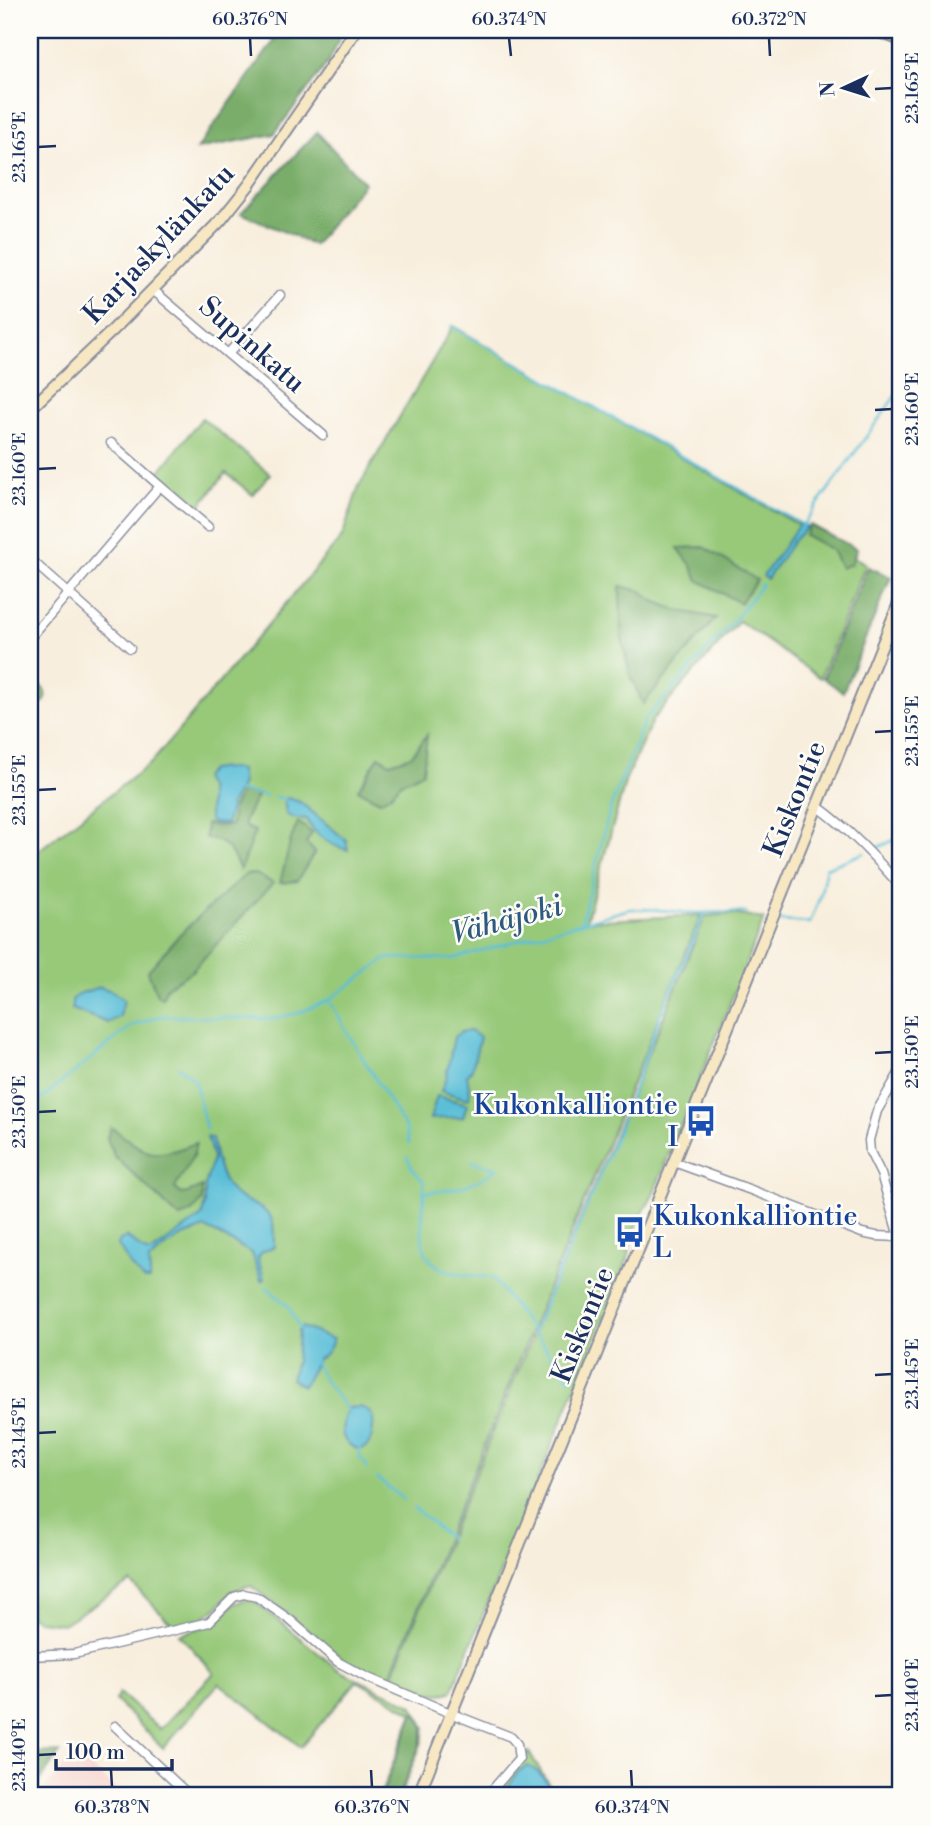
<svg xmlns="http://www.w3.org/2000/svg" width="931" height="1826" font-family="'Libre Bodoni',serif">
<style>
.built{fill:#f7d0c9}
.green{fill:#97c979;stroke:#597c6c;stroke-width:2}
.forest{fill:#79ad69;stroke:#4a6e64;stroke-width:2}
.water{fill:#59bed7;stroke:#3a769a;stroke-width:2}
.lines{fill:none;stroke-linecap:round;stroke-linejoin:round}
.stream{stroke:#59bed7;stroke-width:2.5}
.street-casing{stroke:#8a8e9e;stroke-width:11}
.secondary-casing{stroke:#8a8e9e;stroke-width:14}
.primary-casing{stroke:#8a8e9e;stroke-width:16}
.street{stroke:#fff;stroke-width:8}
.secondary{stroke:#f7e8c3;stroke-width:10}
.primary{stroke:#ebc669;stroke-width:12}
.ticks{fill:none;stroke:#1b2f5e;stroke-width:2.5}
.labels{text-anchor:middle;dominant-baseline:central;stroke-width:5;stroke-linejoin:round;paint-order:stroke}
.street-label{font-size:28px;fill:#1b2f5e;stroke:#fdfcf7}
.transit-label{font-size:28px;fill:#164399;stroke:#fdfcf7;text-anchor:end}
.water-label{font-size:30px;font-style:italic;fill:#2e5a82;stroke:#fdfcf7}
.neatline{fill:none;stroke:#1b2f5e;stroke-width:2.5}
.ticks-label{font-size:18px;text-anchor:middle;fill:#1b2f5e}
</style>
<rect width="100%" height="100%" fill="#fdfcf7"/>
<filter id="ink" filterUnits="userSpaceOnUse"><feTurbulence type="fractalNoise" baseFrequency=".0143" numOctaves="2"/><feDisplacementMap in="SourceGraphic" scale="14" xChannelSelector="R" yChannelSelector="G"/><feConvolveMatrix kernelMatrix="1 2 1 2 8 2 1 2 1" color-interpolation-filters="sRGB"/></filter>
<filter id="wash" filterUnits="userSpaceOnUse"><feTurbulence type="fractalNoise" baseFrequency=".00686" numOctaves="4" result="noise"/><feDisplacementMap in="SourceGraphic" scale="28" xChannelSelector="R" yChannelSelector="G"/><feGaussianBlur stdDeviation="1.57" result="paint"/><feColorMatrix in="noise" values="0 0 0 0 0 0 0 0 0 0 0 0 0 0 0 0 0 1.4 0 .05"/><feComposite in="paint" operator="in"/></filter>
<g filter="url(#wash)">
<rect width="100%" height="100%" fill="#f8eedd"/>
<polygon class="built" points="75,1752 123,1796 39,1796"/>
<g class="green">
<path d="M453,326L866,564L820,678L739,621L653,719L626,779L586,921L701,915L389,1679L345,1661L301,1625L251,1586C228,1587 223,1607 205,1616C196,1621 183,1623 173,1625L130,1582L63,1624L39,1621L30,1616V857L152,762L342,537L359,486Z"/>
<polygon points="202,418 270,474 253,495 226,473 197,509 156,476"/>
<path d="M30,679C40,686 47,687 45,701L37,706L30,703Z"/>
<path d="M732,914L764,919L652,1197C642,1214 629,1235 629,1256L452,1691C434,1700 408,1686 391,1679L705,916Z"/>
<polygon points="246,1599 256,1602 340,1671 412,1705 425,1727 422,1742 400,1796 380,1796 413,1713 357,1681 301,1747 219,1683 163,1748 115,1700 119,1693 160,1729 214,1673 179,1634 214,1624 234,1604"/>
<polygon points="529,1752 552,1789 553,1796 490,1796"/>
</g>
<g class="forest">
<polygon points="264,30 345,30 342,33 329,61 274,134 197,149 274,41"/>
<polygon points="317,132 364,183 314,245 241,213"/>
<polygon points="810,525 857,549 851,564 841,568 832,550 805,535"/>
<polygon points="704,547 757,580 740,603 698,580 691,565 678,548"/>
<polygon points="868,567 891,577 843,692 823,678"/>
<polygon points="620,586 641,591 654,601 677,610 716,618 643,704 630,675 621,635"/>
<polygon points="427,735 423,772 402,782 390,795 380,801 358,790 379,756 390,763 411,756"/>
<path d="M241,792L258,794L244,821L245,827L255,831L240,870C233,854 226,839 205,838L206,824L219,826L231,825L233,808Z"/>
<polygon points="298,822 312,833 306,843 315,852 297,881 280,883 291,839"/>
<polygon points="246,874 256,874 273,883 192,971 167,987 162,998 157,995 148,971 180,934"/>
<path d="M111,1127C149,1155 149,1161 196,1143L193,1156L175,1188L181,1194L188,1193L202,1187V1201L193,1211L180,1218L114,1156L107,1138Z"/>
<polygon points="414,1713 416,1713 424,1727 418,1750 399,1796 381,1796"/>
<polygon points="60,1752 40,1781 33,1796 30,1796 30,1753"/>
</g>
<g class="water">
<polygon points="800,523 807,527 793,541 767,579 763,576"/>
<polygon points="224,768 240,770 242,784 231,804 226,824 213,823 209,820 209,790 203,778 210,770"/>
<path d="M288,798L300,802L346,840L348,850C331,846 314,835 306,819L293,818L286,814L284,799Z"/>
<polygon points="100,987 112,991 124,1000 120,1016 108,1023 72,1009 72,1000 78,994"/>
<polygon points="470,1031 480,1037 472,1069 467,1075 470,1092 469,1098 467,1099 441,1091 446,1078 454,1037 461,1032"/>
<polygon points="437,1096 467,1104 463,1117 430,1119"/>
<path d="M207,1137L212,1138C214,1152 219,1174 227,1186C239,1204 268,1203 273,1224C274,1231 274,1240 274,1247L262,1252L258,1258L264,1279L261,1281L252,1253L206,1228L183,1236L168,1245L149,1261L150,1274L149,1280H144L130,1265L118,1245L120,1240L127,1237L146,1252H152L202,1216L205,1203V1186L213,1158Z"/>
<path d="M302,1327L333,1339C331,1348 327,1355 318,1359L303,1386L291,1379L296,1361L298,1331Z"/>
<path d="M360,1407C363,1408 367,1409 370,1412C376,1419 373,1444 364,1448C360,1450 357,1449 353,1447C337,1440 342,1421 348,1408Z"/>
<path d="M527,1766C540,1770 550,1782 550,1796C535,1796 527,1793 513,1792L508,1788C516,1777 514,1772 527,1766Z"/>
</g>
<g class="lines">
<g class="stream">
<polyline points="451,326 803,525 896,395"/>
<polyline points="238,791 266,796"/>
<polyline points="275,797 285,799"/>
<polyline points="872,850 901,837"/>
<polyline points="781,921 810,923 820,897 826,868 864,853"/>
<polyline points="581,923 611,806 645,720 737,617 762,584"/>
<polyline points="330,1001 347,1032 406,1129 409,1144"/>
<polyline points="179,1067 195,1081 206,1129"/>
<path d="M30,1108L131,1026L161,1016L270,1019L299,1013L329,1000L386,959L392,958L452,959L630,909C652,908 674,912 696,913C713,913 729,911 746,913"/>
<path d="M407,1157L412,1168L424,1182C425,1202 420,1224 423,1244C428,1275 467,1276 492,1277L569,1379"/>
<path d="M424,1193C457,1189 469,1188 497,1169L472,1161"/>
<polyline points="266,1287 288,1306 300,1329"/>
<polyline points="533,1332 584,1213 627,1109 661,1013 704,915"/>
<polyline points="314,1361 323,1378 347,1410"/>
<polyline points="359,1448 359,1458 367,1465 366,1469"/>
<polyline points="377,1478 404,1500"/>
<polyline points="414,1508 449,1538"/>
</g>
</g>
</g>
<g filter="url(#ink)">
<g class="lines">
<defs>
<g id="street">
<polyline points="153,290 323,435"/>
<polyline points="228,354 280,295"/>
<polyline points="111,443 160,486"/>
<polyline points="30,559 130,648"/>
<polyline points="30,638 160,486 208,527"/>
<path d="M817,806C849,829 875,857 901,887"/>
<polyline points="674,1162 751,1190 862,1233 876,1236 899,1237 881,1174 870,1152 869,1140 877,1111 901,1070"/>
<polyline points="30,1656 74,1654 209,1622 234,1597 244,1594 257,1597 290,1620 338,1662 366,1677 450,1713 511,1737 517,1744 519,1759 487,1796"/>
<polyline points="115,1726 190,1796"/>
</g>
<g id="secondary">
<polyline points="30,409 111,332 221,220 249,185 356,30"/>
<polyline points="418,1796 901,598"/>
</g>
<polyline id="primary" points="877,30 901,39"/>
</defs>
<use href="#street" class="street-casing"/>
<use href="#secondary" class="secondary-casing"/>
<use href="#primary" class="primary-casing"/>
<use href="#street" class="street"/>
<use href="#secondary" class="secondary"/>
<use href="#primary" class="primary"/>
</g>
</g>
<path class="ticks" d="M250,38L251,56M509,38L511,56M769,38L770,56M875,89L892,88M38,147L56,146M875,410L892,409M38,469L56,468M875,732L892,731M38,790L56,789M875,1053L892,1052M38,1112L56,1111M875,1375L892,1374M38,1433L56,1432M875,1696L892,1695M38,1755L56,1754M111,1770L112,1787M371,1770L372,1787M631,1770L632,1787"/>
<defs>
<symbol id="bus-bare" viewBox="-9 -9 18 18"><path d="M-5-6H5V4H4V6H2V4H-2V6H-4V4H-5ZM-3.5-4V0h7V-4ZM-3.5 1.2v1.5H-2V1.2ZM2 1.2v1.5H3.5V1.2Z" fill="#1a4fb4" stroke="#fdfcf7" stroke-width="2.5" paint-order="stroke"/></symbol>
</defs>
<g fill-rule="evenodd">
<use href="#bus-bare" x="679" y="1099" width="44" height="44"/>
<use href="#bus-bare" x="608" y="1210" width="44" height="44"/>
</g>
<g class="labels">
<g class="street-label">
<text transform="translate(159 244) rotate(-47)">Karjaskylänkatu</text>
<text transform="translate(252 345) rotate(41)">Supinkatu</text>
<text transform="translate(795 799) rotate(-68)">Kiskontie</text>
<text transform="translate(583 1325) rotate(-68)">Kiskontie</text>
</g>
<g class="transit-label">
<text x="678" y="1105">Kukonkalliontie<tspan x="678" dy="32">I</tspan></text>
<text x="653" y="1216" text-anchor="start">Kukonkalliontie<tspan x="653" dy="32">L</tspan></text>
</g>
<g class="water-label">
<text transform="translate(507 920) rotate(-15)">Vähäjoki</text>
</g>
</g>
<rect width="931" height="1826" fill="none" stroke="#fdfcf7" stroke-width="77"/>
<g transform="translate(844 88) rotate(266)" stroke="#fdfcf7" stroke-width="5" paint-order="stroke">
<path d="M0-5L12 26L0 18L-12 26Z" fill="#1b2f5e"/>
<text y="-10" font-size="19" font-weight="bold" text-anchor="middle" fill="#1b2f5e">N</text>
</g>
<path d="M56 1759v10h116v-10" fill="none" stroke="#1b2f5e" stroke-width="3.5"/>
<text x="66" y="1759" font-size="21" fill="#1b2f5e" stroke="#fdfcf7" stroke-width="5" paint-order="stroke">100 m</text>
<rect x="38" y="38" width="854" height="1749" class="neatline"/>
<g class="ticks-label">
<text x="250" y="25">60.376°N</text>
<text x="509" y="25">60.374°N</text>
<text x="769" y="25">60.372°N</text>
<text transform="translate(912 88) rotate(-90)" y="6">23.165°E</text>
<text transform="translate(19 147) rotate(-90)" y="6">23.165°E</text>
<text transform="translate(912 409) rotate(-90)" y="6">23.160°E</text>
<text transform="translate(19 469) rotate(-90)" y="6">23.160°E</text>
<text transform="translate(912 731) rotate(-90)" y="6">23.155°E</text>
<text transform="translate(19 790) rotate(-90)" y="6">23.155°E</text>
<text transform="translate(912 1052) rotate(-90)" y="6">23.150°E</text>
<text transform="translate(19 1112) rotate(-90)" y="6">23.150°E</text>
<text transform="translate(912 1374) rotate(-90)" y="6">23.145°E</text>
<text transform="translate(19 1433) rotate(-90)" y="6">23.145°E</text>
<text transform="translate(912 1695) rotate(-90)" y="6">23.140°E</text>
<text transform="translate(19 1755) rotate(-90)" y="6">23.140°E</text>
<text x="112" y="1813">60.378°N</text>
<text x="372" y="1813">60.376°N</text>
<text x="632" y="1813">60.374°N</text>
</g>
</svg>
